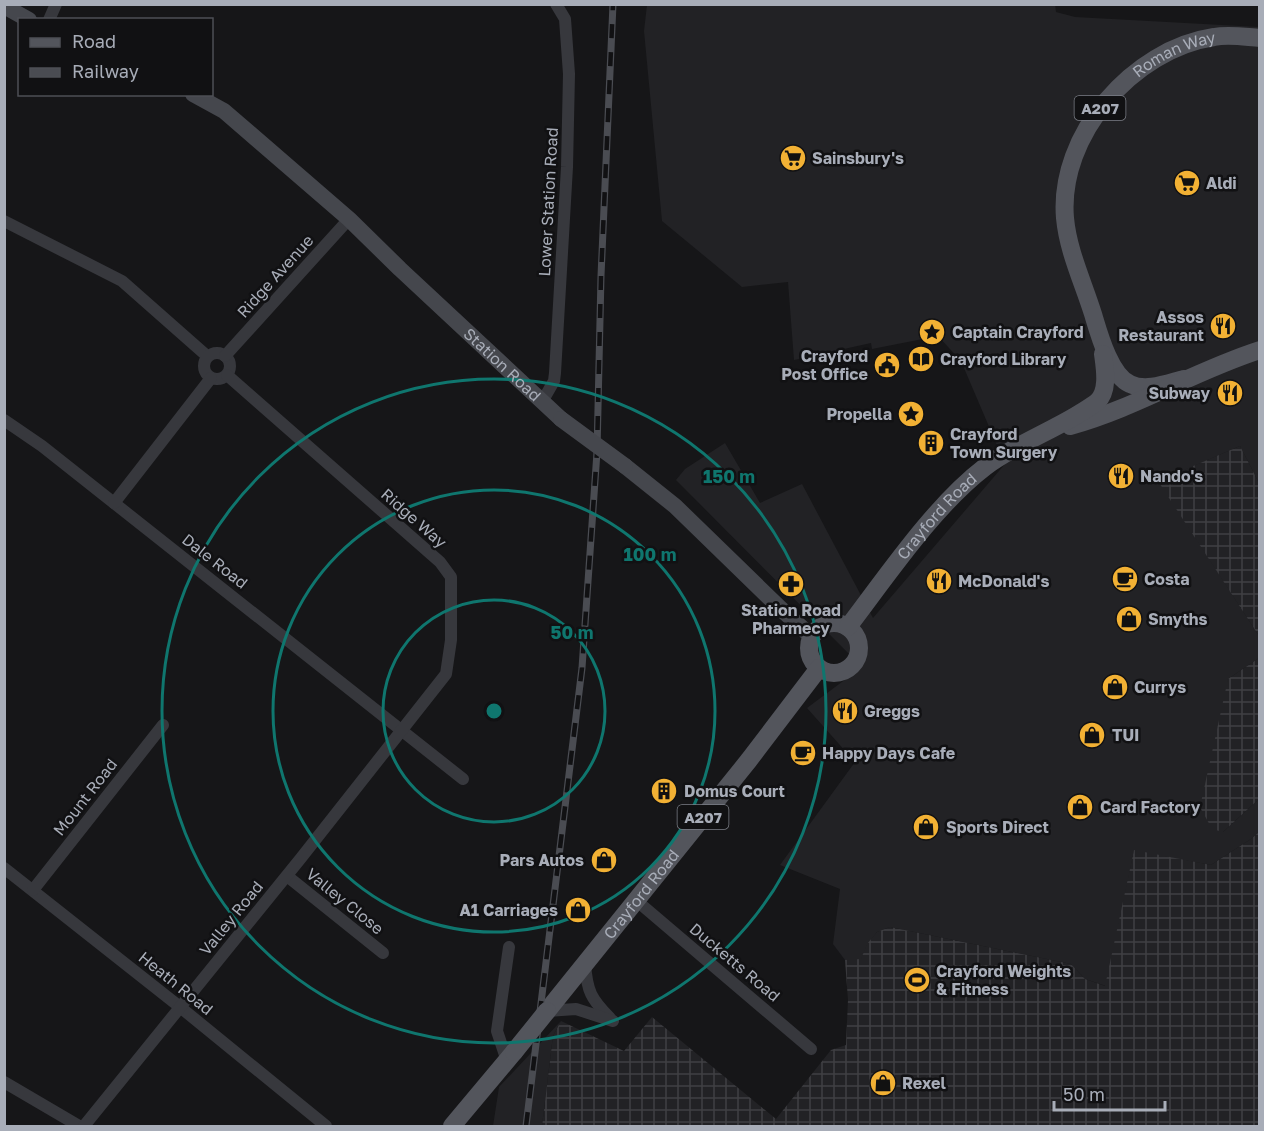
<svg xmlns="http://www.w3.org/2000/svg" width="1264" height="1131" font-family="'Golos Text',sans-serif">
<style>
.built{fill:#222225}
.industrial{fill:url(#industrial-grid)}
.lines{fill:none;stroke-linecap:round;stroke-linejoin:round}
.street{stroke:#37383d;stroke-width:12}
.secondary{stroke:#45474d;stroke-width:16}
.primary{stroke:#53555c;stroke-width:18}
.rail-casing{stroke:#4a4c52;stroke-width:7}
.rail{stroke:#111113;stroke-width:4.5;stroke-dasharray:14;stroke-linecap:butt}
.secondary-bridge{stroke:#45474d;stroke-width:16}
.primary-bridge{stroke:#53555c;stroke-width:18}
.ring{fill:none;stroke:#0f766e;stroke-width:3}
.labels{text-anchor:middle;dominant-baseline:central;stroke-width:5;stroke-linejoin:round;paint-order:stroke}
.shield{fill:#111113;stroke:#7b7e86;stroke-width:1.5}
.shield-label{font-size:15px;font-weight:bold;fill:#a8adb8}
.street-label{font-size:16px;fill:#a8adb8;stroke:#111113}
.poi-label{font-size:16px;font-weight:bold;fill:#a8adb8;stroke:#111113;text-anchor:start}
.centre{fill:#0f766e;stroke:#111113;stroke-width:3}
.ring-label{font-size:18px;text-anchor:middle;font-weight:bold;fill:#0f766e;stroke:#111113;stroke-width:5;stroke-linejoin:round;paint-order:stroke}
</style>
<defs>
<pattern id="industrial-grid" width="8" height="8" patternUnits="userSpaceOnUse" patternTransform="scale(1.5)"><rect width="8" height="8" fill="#222225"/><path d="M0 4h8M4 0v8" fill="none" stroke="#3f3f43"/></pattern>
</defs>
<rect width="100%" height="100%" fill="#161618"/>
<g class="built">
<polygon points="1055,4 1056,12 1075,17 1259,27 1259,483 1240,446 1159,481 1259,636 1259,658 1228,679 1223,832 1259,799 1259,832 1251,839 1211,865 1134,851 1106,986 1085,979 1071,964 890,927 877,932 867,945 861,960 845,960 833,944 840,889 780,865 855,762 807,708 862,667 676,480 685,469 725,443 760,503 802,484 873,618 1005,464 961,361 938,336 872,349 871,343 794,360 788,282 742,287 662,221 644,31 647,5"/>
<polygon points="561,1021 553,1036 542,1126 493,1126 499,1087"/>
</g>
<g class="industrial">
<polygon points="1240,446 1259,483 1259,636 1158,481"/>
<polygon points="1259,658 1259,799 1223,832 1212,829 1200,807 1228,679"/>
<polygon points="1259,832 1259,1126 542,1126 553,1036 561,1021 624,1051 652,1017 776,1119 831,1050 846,1045 848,1000 845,960 861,959 867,944 877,932 890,927 1071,964 1085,979 1105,986 1134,850 1211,865 1251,839"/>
</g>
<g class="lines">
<g class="street">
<polyline points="49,20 56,4"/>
<polyline points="4,221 122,281 207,356"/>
<circle cx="217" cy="366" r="13"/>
<polyline points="225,356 349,219"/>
<polyline points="542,402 554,381 555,373 567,167 569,74 565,19 556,4"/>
<polyline points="4,420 42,446 114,503 463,779"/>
<polyline points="114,503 211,378"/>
<polyline points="4,868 180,1007 326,1126"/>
<polyline points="287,876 383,953"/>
<polyline points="33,890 163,725"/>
<polyline points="637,901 811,1049"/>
<path d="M585,964C587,991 591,999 610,1018"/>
<polyline points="547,1011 576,1009 613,1021"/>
<polyline points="507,1061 497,1031 509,947"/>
<polyline points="4,1082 79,1126"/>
<polyline points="84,1126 301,858 446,674 451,640 451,577 440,562 227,375"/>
</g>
<g class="secondary">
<polyline points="4,6 29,20"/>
<path id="s1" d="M193,94L224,111L349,219L400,269L561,419"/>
<polyline points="625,466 675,506 781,609 812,637"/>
</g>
<g class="primary">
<path id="s2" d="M1184,379C1168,383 1146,392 1130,384C1110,375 1099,334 1093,314C1083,282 1068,251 1065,218C1058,135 1133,49 1214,37C1229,34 1245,37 1260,38"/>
<path d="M1070,426C1136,408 1194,371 1260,350"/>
<circle cx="834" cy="648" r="25"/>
<path id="s3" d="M848,627C887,576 934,506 985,467C1013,446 1047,433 1077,415C1083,411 1091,407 1097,402C1109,391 1105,369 1103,354"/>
<path id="s4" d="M547,1011L749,760L819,668"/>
<polyline points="452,1126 514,1052"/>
</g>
<defs>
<polyline id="rail" points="526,1126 582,668 597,452 601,276 613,4"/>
</defs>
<use href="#rail" class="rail-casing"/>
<use href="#rail" class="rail"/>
<polyline class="secondary-bridge" points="561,419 625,466"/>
<polyline class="primary-bridge" points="514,1052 547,1011"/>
</g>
<g class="ring">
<circle cx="494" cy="711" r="111"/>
<circle cx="494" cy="711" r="221"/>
<circle cx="494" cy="711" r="332"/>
</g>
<defs>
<symbol id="supermarket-disc" viewBox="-11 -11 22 22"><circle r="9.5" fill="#f2b134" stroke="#111113"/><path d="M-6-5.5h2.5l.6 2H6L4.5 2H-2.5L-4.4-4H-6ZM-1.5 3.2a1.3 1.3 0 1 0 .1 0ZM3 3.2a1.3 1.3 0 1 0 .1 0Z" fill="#111"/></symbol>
<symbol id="restaurant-disc" viewBox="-11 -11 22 22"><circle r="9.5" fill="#f2b134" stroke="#111113"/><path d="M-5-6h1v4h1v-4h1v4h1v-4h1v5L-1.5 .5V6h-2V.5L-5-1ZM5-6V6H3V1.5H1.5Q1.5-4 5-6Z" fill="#111"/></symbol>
<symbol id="sight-disc" viewBox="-11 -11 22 22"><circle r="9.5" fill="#f2b134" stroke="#111113"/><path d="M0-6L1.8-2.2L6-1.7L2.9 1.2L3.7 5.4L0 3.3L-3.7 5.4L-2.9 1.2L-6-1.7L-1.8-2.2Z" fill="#111"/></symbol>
<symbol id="library-disc" viewBox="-11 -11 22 22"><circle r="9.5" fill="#f2b134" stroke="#111113"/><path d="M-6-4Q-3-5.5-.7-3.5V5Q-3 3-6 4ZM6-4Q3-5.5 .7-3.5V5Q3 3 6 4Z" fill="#111"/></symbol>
<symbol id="civic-disc" viewBox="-11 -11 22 22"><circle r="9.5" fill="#f2b134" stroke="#111113"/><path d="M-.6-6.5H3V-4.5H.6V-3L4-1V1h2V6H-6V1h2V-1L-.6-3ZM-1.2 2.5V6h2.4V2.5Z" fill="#111"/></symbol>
<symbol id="building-disc" viewBox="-11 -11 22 22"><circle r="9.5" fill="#f2b134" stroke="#111113"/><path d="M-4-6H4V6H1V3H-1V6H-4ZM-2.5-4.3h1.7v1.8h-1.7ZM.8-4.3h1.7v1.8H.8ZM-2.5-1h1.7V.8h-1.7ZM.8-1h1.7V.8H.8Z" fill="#111"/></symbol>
<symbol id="cafe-disc" viewBox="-11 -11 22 22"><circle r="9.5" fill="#f2b134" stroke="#111113"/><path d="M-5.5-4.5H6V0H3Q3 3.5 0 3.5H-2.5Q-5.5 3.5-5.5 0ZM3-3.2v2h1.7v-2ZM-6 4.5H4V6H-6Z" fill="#111"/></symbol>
<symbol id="pharmacy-disc" viewBox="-11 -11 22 22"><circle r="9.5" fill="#f2b134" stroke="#111113"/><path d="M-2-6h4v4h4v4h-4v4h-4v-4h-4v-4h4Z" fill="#111"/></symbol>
<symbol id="shop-disc" viewBox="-11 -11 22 22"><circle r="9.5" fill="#f2b134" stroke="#111113"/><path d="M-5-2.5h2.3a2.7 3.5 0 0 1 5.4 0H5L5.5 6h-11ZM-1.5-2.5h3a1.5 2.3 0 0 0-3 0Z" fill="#111"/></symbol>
<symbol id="stadium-disc" viewBox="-11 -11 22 22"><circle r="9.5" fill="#f2b134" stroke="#111113"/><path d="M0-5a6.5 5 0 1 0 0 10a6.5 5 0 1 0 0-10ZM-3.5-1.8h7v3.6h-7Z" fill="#111"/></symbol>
</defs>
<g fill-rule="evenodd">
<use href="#supermarket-disc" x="778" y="143" width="30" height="30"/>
<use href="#supermarket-disc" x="1172" y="168" width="30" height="30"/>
<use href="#restaurant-disc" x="1208" y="311" width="30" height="30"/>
<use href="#sight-disc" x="917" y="317" width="30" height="30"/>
<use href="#library-disc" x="906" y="344" width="30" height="30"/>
<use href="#civic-disc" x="872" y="350" width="30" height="30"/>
<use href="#restaurant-disc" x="1215" y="378" width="30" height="30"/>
<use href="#sight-disc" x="896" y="399" width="30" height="30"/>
<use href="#building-disc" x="916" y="428" width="30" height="30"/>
<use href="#restaurant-disc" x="1106" y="461" width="30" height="30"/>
<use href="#cafe-disc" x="1110" y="564" width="30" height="30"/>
<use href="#restaurant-disc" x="924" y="566" width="30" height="30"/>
<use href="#pharmacy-disc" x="776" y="569" width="30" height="30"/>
<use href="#shop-disc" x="1114" y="604" width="30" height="30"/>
<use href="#shop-disc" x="1100" y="672" width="30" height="30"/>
<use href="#restaurant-disc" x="830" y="696" width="30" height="30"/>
<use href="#shop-disc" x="1077" y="720" width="30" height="30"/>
<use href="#cafe-disc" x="788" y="738" width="30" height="30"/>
<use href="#building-disc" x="649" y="776" width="30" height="30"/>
<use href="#shop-disc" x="1065" y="792" width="30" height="30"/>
<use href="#shop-disc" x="911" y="812" width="30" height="30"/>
<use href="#shop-disc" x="589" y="845" width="30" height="30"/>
<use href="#shop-disc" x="563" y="895" width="30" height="30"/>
<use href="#stadium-disc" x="902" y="965" width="30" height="30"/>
<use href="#shop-disc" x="868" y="1068" width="30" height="30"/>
</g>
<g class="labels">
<g class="shield">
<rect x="1074.5" y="96" width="51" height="24" rx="4.5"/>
<rect x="677.5" y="805" width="51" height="24" rx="4.5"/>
</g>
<g class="shield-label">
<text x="1100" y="108">A207</text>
<text x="703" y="817">A207</text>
</g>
<g class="street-label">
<text stroke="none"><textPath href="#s2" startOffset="448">Roman Way</textPath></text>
<text transform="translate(548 202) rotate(-87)">Lower Station Road</text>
<text transform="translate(275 276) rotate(-48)">Ridge Avenue</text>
<text stroke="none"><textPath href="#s1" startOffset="412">Station Road</textPath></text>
<text stroke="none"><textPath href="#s3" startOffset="142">Crayford Road</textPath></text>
<text transform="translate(414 518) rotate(41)">Ridge Way</text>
<text transform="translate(215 561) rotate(38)">Dale Road</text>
<text transform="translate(85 797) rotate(-52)">Mount Road</text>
<text stroke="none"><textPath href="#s4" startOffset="150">Crayford Road</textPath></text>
<text transform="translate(345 901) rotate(39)">Valley Close</text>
<text transform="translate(231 918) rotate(-51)">Valley Road</text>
<text transform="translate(735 962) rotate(40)">Ducketts Road</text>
<text transform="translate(176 983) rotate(39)">Heath Road</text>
</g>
<g class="poi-label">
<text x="812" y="158">Sainsbury's</text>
<text x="1206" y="183">Aldi</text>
<text x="1204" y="317" text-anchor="end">Assos<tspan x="1204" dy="18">Restaurant</tspan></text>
<text x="952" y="332">Captain Crayford</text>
<text x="868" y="356" text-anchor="end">Crayford<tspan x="868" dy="18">Post Office</tspan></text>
<text x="940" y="359">Crayford Library</text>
<text x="1210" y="393" text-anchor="end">Subway</text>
<text x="892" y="414" text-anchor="end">Propella</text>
<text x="950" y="434">Crayford<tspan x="950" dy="18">Town Surgery</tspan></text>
<text x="1140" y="476">Nando's</text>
<text x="1144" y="579">Costa</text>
<text x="958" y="581">McDonald's</text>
<text x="791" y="610" text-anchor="middle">Station Road<tspan x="791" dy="18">Pharmecy</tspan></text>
<text x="1148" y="619">Smyths</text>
<text x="1134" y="687">Currys</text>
<text x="864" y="711">Greggs</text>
<text x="1112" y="735">TUI</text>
<text x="822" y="753">Happy Days Cafe</text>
<text x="684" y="791">Domus Court</text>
<text x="1100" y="807">Card Factory</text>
<text x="946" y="827">Sports Direct</text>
<text x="584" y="860" text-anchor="end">Pars Autos</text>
<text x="558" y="910" text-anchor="end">A1 Carriages</text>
<text x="936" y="971">Crayford Weights<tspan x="936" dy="18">&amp; Fitness</tspan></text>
<text x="902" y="1083">Rexel</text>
</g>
</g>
<circle cx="494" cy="711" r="9" class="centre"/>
<g class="ring-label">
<text x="729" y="483">150 m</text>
<text x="650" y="561">100 m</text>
<text x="572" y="639">50 m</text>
</g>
<rect width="1264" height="1131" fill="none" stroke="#a8adb8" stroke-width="12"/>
<rect x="18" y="18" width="195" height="78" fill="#111113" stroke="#4d4f55" stroke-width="1.5"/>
<rect x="30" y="38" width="30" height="9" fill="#53555c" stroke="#4d4f55" stroke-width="1.5"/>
<text x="72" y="48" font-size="18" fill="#a8adb8">Road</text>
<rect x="30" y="68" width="30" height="9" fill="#4a4c52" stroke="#4d4f55" stroke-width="1.5"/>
<text x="72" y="78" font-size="18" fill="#a8adb8">Railway</text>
<path d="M1054 1101v9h111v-9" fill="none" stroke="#a8adb8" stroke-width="3"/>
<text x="1063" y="1101" font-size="18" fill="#a8adb8" stroke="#111113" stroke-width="4.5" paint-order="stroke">50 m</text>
</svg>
